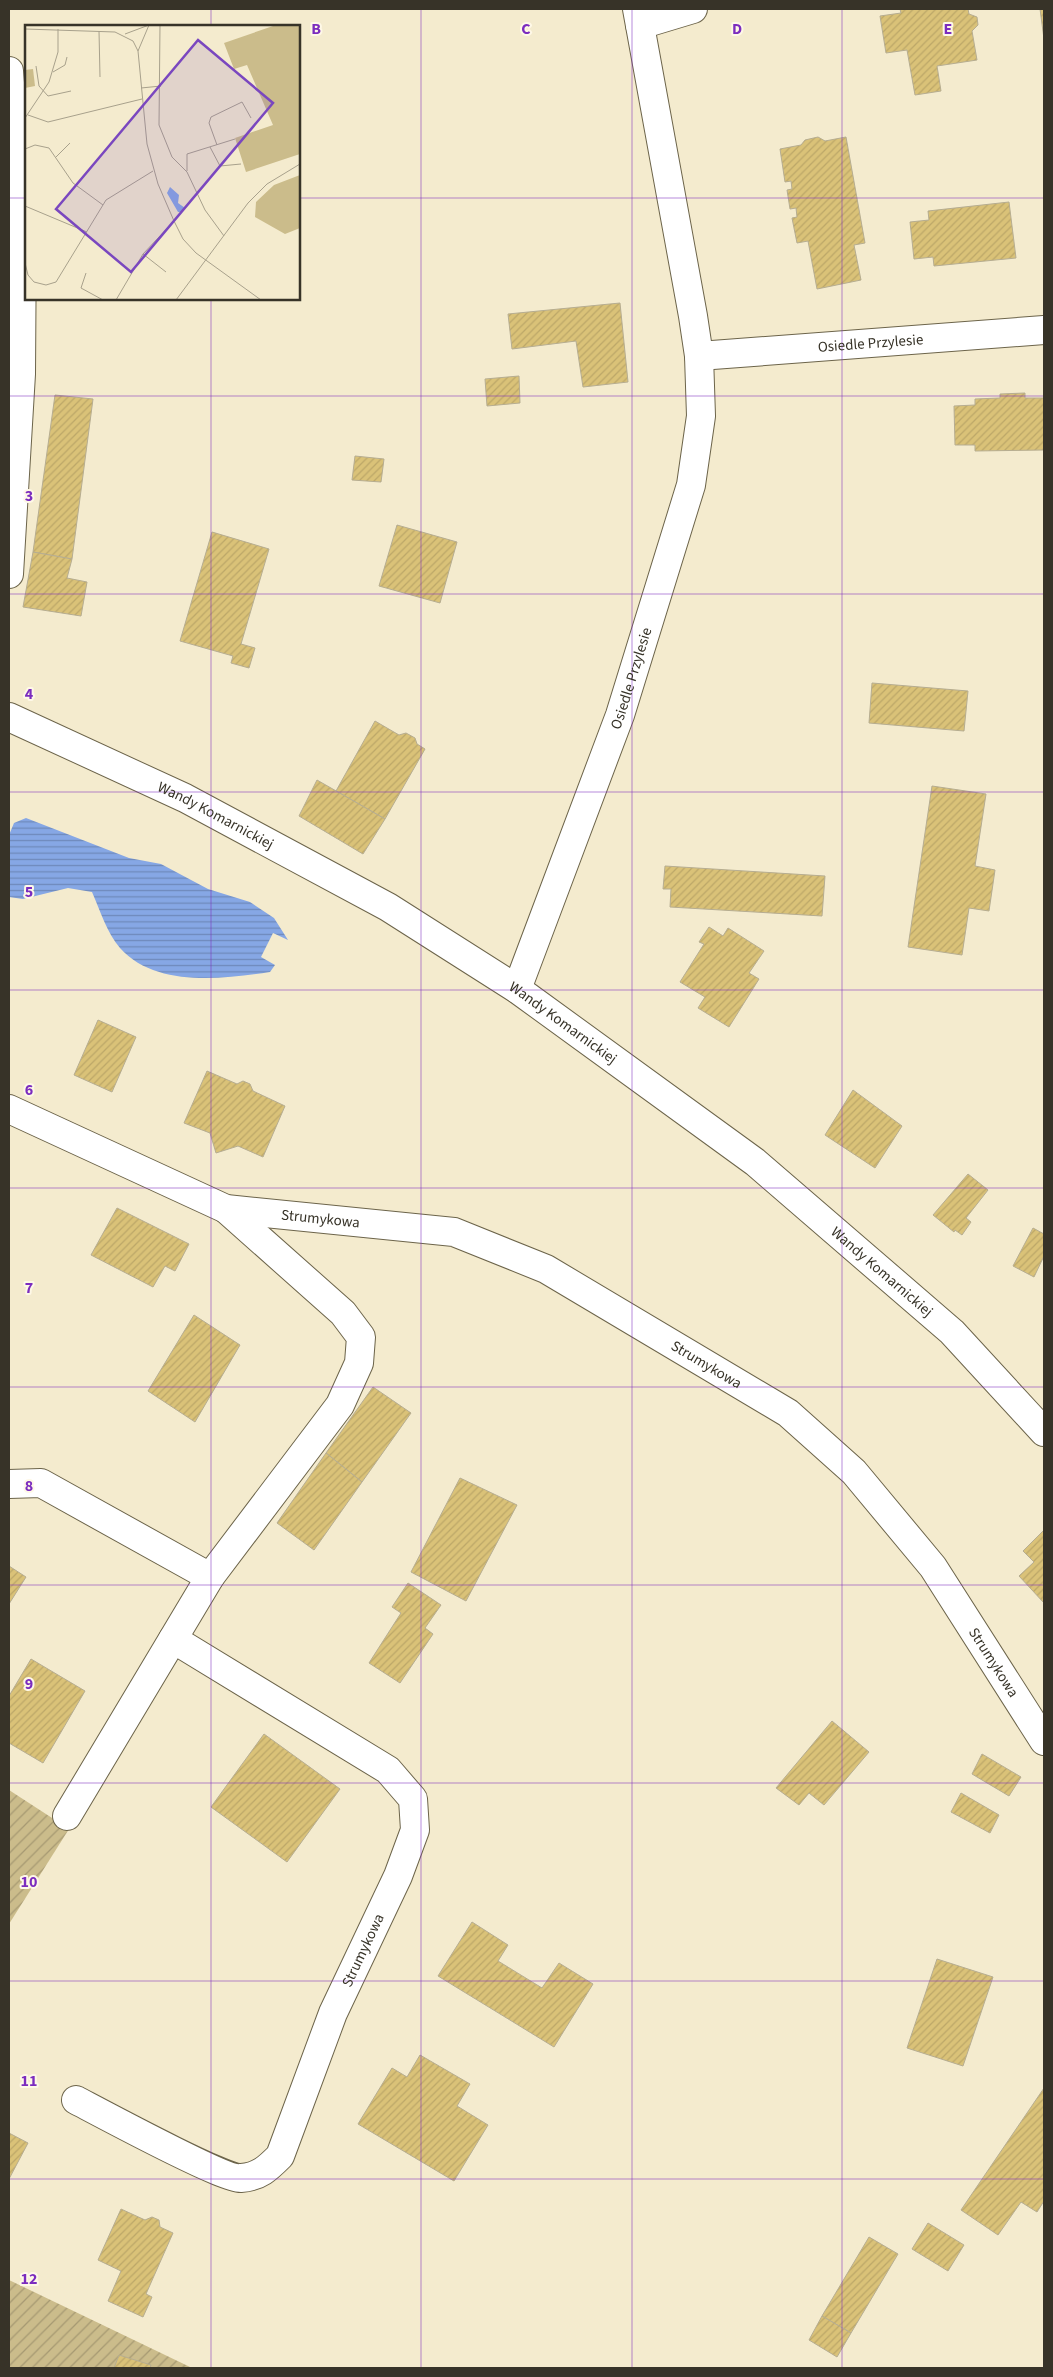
<svg xmlns="http://www.w3.org/2000/svg" width="1053" height="2377" font-family="'Source Sans 3',sans-serif">
<style>
.garden{fill:url(#garden-furrows)}
.water{fill:url(#water-rules)}
.building{fill:url(#building-hatch);stroke:#b6ad91}
.lines{fill:none;stroke-linecap:round;stroke-linejoin:round}
.street-casing{stroke:#6c644a;stroke-width:30}
.secondary-casing{stroke:#6c644a;stroke-width:30}
.street{stroke:#fff;stroke-width:28}
.secondary{stroke:#fff;stroke-width:28}
.grid{fill:none;stroke:#7b2cbf;stroke-width:1;stroke-opacity:0.55}
.labels{text-anchor:middle;dominant-baseline:central;stroke-width:4;stroke-linejoin:round;paint-order:stroke}
.street-label{font-size:15px;fill:#373328;stroke:#fef8e7}
.inset-road{fill:none;stroke:#a8a18c;stroke-width:1}
.view{fill:#7a47bf;fill-opacity:0.15;stroke:#7a47bf;stroke-width:2.5}
.inset-edge{fill:none;stroke:#373328;stroke-width:2.5}
.grid-label{font-size:16px;text-anchor:middle;font-weight:bold;fill:#7b2cbf;stroke:#fef8e7;stroke-width:4;stroke-linejoin:round;paint-order:stroke}
</style>
<defs>
<pattern id="garden-furrows" width="10" height="10" patternUnits="userSpaceOnUse" patternTransform="scale(1.25)"><rect width="10" height="10" fill="#cbbc8b"/><path d="M-1 1l2-2M0 10L10 0M9 11l2-2" fill="none" stroke="#a69972"/></pattern>
<pattern id="water-rules" width="6" height="5" patternUnits="userSpaceOnUse" patternTransform="scale(1.25)"><rect width="6" height="5" fill="#86a7e5"/><path d="M0 2.5h6" fill="none" stroke="#6e89ba"/></pattern>
<pattern id="building-hatch" width="6" height="6" patternUnits="userSpaceOnUse" patternTransform="scale(1.25)"><rect width="6" height="6" fill="#dac278"/><path d="M-1 1l2-2M0 6l6-6M5 7l2-2" fill="none" stroke="#bca768"/></pattern>
</defs>
<rect width="100%" height="100%" fill="#f4ebce"/>
<g class="garden">
<polygon points="9,1790 69,1829 9,1924"/>
<polygon points="9,2280 188,2366 192,2368 9,2368"/>
</g>
<path class="water" d="M26,818L129,858L161,864L208,889L250,902L274,918L288,940L273,933L261,957L275,965L270,972C223,979 156,988 120,948C107,933 100,910 92,892L68,888L23,899L9,897V835L14,823Z"/>
<g class="building">
<polygon points="900,9 968,9 969,14 977,17 978,25 972,31 977,60 937,66 941,91 915,95 907,50 886,53 880,16 901,13"/>
<polygon points="1040,9 1044,9 1044,39"/>
<polygon points="818,137 825,141 846,137 865,243 854,245 861,280 817,289 808,241 797,243 792,218 797,217 796,208 790,209 787,190 792,189 791,181 785,182 780,149 801,145 805,140"/>
<polygon points="1009,202 1016,258 934,266 933,257 914,259 910,222 929,220 928,211"/>
<polygon points="620,303 628,382 583,387 576,341 512,349 508,314"/>
<polygon points="519,376 520,403 487,406 485,379"/>
<polygon points="1025,393 1025,398 1044,398 1044,450 975,451 975,445 955,445 954,406 975,405 975,399 1000,398 1000,394"/>
<polygon points="55,395 93,399 72,559 33,552"/>
<polygon points="355,456 384,459 381,482 352,480"/>
<polygon points="397,525 457,542 440,603 379,586"/>
<polygon points="212,532 269,549 241,644 255,648 249,668 231,663 233,656 180,641"/>
<polygon points="33,552 72,559 67,578 87,582 81,616 23,607"/>
<polygon points="872,683 968,691 964,731 869,723"/>
<polygon points="375,721 399,735 406,733 415,738 417,744 425,749 385,819 336,791"/>
<polygon points="317,780 385,819 363,854 299,816"/>
<polygon points="932,786 986,794 975,866 995,870 989,911 969,908 962,955 908,947"/>
<polygon points="665,866 825,876 822,916 670,907 671,889 663,889"/>
<polygon points="709,927 723,936 728,928 764,951 749,973 759,979 729,1027 698,1008 705,997 680,982 704,944 699,942"/>
<polygon points="98,1020 136,1037 112,1092 74,1075"/>
<polygon points="207,1071 237,1084 243,1081 250,1084 253,1091 285,1106 263,1157 238,1146 216,1153 210,1133 184,1123"/>
<polygon points="853,1090 902,1126 875,1168 825,1135"/>
<polygon points="968,1174 988,1190 966,1218 971,1222 962,1235 955,1230 954,1232 933,1215"/>
<polygon points="117,1208 189,1244 175,1271 165,1266 153,1287 91,1255"/>
<polygon points="1033,1228 1044,1234 1044,1256 1034,1277 1013,1266"/>
<polygon points="194,1315 240,1345 195,1422 148,1391"/>
<polygon points="373,1387 411,1413 362,1482 326,1453"/>
<polygon points="326,1453 362,1482 314,1550 277,1523"/>
<polygon points="460,1478 517,1505 466,1601 411,1572"/>
<polygon points="1044,1530 1044,1603 1019,1576 1034,1562 1023,1551"/>
<polygon points="9,1566 26,1577 9,1604"/>
<polygon points="408,1583 441,1605 425,1628 433,1634 400,1683 369,1663 401,1613 392,1607"/>
<polygon points="31,1659 85,1691 43,1763 9,1743 9,1696"/>
<polygon points="832,1721 869,1752 824,1805 809,1793 799,1805 776,1788"/>
<polygon points="264,1734 340,1789 287,1862 211,1807"/>
<polygon points="982,1754 1021,1777 1009,1796 972,1774"/>
<polygon points="961,1793 999,1815 990,1833 951,1812"/>
<polygon points="472,1922 508,1945 498,1961 542,1988 559,1963 593,1984 554,2047 438,1976"/>
<polygon points="937,1959 993,1977 963,2066 907,2048"/>
<polygon points="420,2055 470,2084 457,2106 488,2125 454,2181 358,2124 392,2068 407,2077"/>
<polygon points="1044,2088 1044,2201 1037,2212 1021,2202 998,2235 961,2210"/>
<polygon points="9,2133 28,2143 9,2179"/>
<polygon points="121,2209 145,2220 152,2217 159,2220 160,2227 173,2233 146,2294 152,2297 143,2317 108,2301 121,2271 98,2260"/>
<polygon points="928,2223 964,2245 948,2271 912,2249"/>
<polygon points="869,2237 898,2254 851,2333 822,2316"/>
<polygon points="822,2316 851,2333 837,2357 809,2340"/>
<polygon points="119,2355 151,2365 150,2368 114,2368"/>
</g>
<g class="lines">
<defs>
<g id="street">
<polyline points="640,25 693,9"/>
<polyline points="9,71 22,228 21,374 9,574"/>
<path id="s1" d="M699,356L1044,330"/>
<path id="s2" d="M517,989L620,715L691,485L701,416L699,356L693,316L637,9"/>
<path id="s3" d="M9,1109L226,1209L454,1232L546,1269L788,1413L854,1472L933,1567L1044,1741"/>
<polyline points="9,1484 41,1483 210,1577"/>
<polyline points="67,1816 210,1577 340,1405 359,1363 361,1337 343,1313 226,1209"/>
<path id="s4" d="M76,2100C99,2112 225,2180 241,2178C259,2177 268,2168 280,2156L333,2013L398,1876L415,1830L413,1799L388,1770L173,1639"/>
</g>
<g id="secondary">
<path id="s5" d="M9,717L185,798L388,907L517,989L755,1162L952,1332L1044,1432"/>
</g>
</defs>
<use href="#street" class="street-casing"/>
<use href="#secondary" class="secondary-casing"/>
<use href="#street" class="street"/>
<use href="#secondary" class="secondary"/>
</g>
<path class="grid" d="M211,9V26M421,9V2368M632,9V2368M842,9V2368M9,198H26M299,198H1044M211,299V2368M9,396H1044M9,594H1044M9,792H1044M9,990H1044M9,1188H1044M9,1387H1044M9,1585H1044M9,1783H1044M9,1981H1044M9,2179H1044"/>
<g class="labels">
<g class="street-label">
<text stroke="none"><textPath href="#s1" startOffset="172">Osiedle Przylesie</textPath></text>
<text stroke="none"><textPath href="#s2" startOffset="331">Osiedle Przylesie</textPath></text>
<text stroke="none"><textPath href="#s5" startOffset="229">Wandy Komarnickiej</textPath></text>
<text stroke="none"><textPath href="#s5" startOffset="634">Wandy Komarnickiej</textPath></text>
<text stroke="none"><textPath href="#s3" startOffset="334">Strumykowa</textPath></text>
<text stroke="none"><textPath href="#s5" startOffset="1039">Wandy Komarnickiej</textPath></text>
<text stroke="none"><textPath href="#s3" startOffset="754">Strumykowa</textPath></text>
<text stroke="none"><textPath href="#s3" startOffset="1174">Strumykowa</textPath></text>
<text stroke="none"><textPath href="#s4" startOffset="451">Strumykowa</textPath></text>
</g>
</g>
<g transform="translate(25 25)">
<rect width="275" height="275" fill="#f4ebce"/>
<path d="M251,0H275V129L221,147L210,113L248,100L222,40L209,44L199,18ZM275,150V203L260,209L230,192L231,177L249,160Z" fill="#cbbc8b"/>
<path d="M8,44L10,61L0,63V45Z" fill="#cbbc8b"/>
<path d="M145,162L154,170L153,178L160,183L157,187H153L142,168Z" fill="#86a7e5"/>
<path class="inset-road" d="M135,0L134,100L147,132L162,147L180,185L199,211M0,4L90,7L108,16L113,26L122,119L133,159L149,196L158,214L171,228L236,275M74,6L75,52M100,9L124,0M113,26L124,0M11,41L14,61L23,71L46,66M28,47L40,40L42,32M116,63L136,61M3,90L23,97L117,74M0,93L24,57L33,27V4M192,120L184,98L186,92L217,77L226,93M185,122L195,141L216,139M0,124L10,120L24,123L48,158L78,180M31,132L45,118M162,146V129L210,114M0,181L62,207M118,229L141,247M0,238L3,250L9,257L21,260L31,257L81,175L128,146M61,248L56,263L78,275M91,275L118,229L149,196M151,275L223,178L242,159L275,139"/>
<path class="view" d="M173,15L248,78L106,247L31,184Z"/>
<rect width="275" height="275" class="inset-edge"/>
</g>
<g class="grid-label">
<text x="316" y="34">B</text>
<text x="526" y="34">C</text>
<text x="737" y="34">D</text>
<text x="948" y="34">E</text>
<text x="29" y="501">3</text>
<text x="29" y="699">4</text>
<text x="29" y="897">5</text>
<text x="29" y="1095">6</text>
<text x="29" y="1293">7</text>
<text x="29" y="1491">8</text>
<text x="29" y="1689">9</text>
<text x="29" y="1887">10</text>
<text x="29" y="2086">11</text>
<text x="29" y="2284">12</text>
</g>
<rect width="1053" height="2377" fill="none" stroke="#373328" stroke-width="20"/>
</svg>
